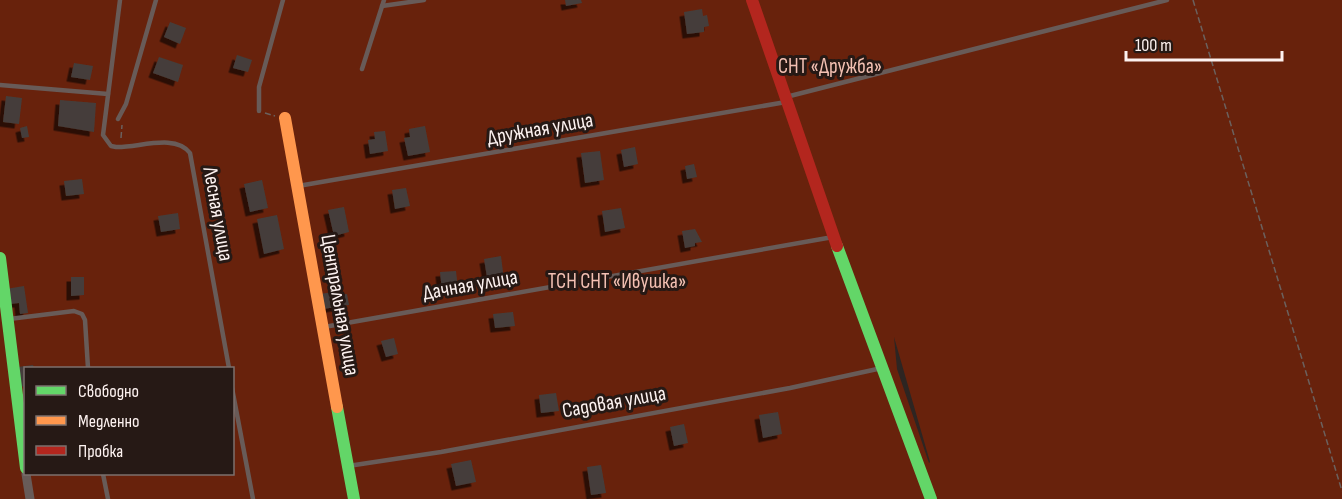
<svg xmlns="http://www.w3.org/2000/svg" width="1342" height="499" font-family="'Sofia Sans Condensed',sans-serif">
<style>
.green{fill:#68220c;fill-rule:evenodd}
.building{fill:#453e3b;filter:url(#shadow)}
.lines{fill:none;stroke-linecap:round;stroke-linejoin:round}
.path{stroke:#6b615e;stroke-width:1.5;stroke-dasharray:6 3;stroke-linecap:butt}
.lane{stroke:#685b58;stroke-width:4.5}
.street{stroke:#685b58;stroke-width:9}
.fast{stroke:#63d668;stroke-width:12}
.slow{stroke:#ff974d;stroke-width:12}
.jam{stroke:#b3261e;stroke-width:12}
.labels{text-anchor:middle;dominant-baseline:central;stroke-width:6;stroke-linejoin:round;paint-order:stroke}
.park-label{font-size:21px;fill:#f3c0b2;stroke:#261915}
.street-label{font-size:21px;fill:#fdf2f0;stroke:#261915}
</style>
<defs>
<filter id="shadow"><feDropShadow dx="-4.5" dy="4.5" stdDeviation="0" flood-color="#0009"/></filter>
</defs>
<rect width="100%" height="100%" fill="#2d2522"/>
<path class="green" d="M0,0H1342V499H0ZM894,337L930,462L929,463L897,369ZM26,368H232V474H26Z"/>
<g class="building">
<polygon points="565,0 581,0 582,3 566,6"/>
<polygon points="702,9 703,16 707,15 709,26 704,27 704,32 687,34 684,12"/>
<polygon points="170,22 186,28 180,44 164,37"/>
<polygon points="237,55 252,60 248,72 233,68"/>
<polygon points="159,57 183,65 178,82 153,73"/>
<polygon points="74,63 93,66 90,80 71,77"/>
<polygon points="6,96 22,98 19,124 3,122"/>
<polygon points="60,100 96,103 94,132 58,126"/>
<polygon points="27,126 29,137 22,138 20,128"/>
<polygon points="425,126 430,152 408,156 404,138 410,137 409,129"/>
<polygon points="385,131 388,151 370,154 368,140 375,139 374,132"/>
<polygon points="635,147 638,164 624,167 621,150"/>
<polygon points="600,151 604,180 585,183 581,153"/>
<polygon points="694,164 697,177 687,179 685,166"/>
<polygon points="82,179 84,194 66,196 64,181"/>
<polygon points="262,180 268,208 250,212 244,184"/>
<polygon points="406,188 410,206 395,209 392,190"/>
<polygon points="344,207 349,232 334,236 328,210"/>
<polygon points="621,208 625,228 605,232 602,211"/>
<polygon points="178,213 180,229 161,232 158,216"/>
<polygon points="277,215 284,249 264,254 257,219"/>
<polygon points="695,229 702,242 695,243 695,246 685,248 682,231"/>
<polygon points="501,256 504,280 488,283 484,259"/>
<polygon points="456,271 458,289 442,291 440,272"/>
<polygon points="71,277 84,277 84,295 71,296"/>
<polygon points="24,286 28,313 20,314 19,303 9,304 6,289"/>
<polygon points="340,291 340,295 347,294 349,305 323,309 320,294"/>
<polygon points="513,312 515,326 495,328 493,314"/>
<polygon points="394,338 398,354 386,357 381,341"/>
<polygon points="33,365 34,368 26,368 26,386 20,387 18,367"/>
<polygon points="556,393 559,411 541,413 539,395"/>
<polygon points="778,412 782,434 763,438 759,415"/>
<polygon points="684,424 688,443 674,446 670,427"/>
<polygon points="471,460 476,482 456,486 451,464"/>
<polygon points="601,465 606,493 591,495 587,467"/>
</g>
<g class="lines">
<g class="path">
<polyline points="1193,0 1342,491"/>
<polyline points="265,113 275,116"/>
<polyline points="121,138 122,125"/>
</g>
<g class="lane">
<path d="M120,0L103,135L111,146L116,147C138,148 175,133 190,153L229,368"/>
<polyline points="382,6 424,0"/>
<polyline points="362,69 384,0"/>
<polyline points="0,85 108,94"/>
<polyline points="786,97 1167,0"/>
<polyline points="259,111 259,87 283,0"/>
<polyline points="118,119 126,104 156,0"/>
<polyline points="298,186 786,102"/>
<polyline points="9,319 74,311 82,314 85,320 88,368"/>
<polyline points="324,327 833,237"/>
<polyline points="232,388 253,499"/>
<polyline points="348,466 441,452 790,388 882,368"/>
<polyline points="103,474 108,499"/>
</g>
<polyline class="street" points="26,474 30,499"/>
<g class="fast">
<polyline points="837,246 931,499"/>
<polyline points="0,258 26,468"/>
<polyline points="337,407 354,499"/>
</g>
<polyline class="slow" points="285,118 337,407"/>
<polyline class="jam" points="752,0 837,246"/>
</g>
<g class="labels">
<g class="park-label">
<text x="830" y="66">СНТ «Дружба»</text>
<text x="617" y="281">ТСН СНТ «Ивушка»</text>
</g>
<g class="street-label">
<text transform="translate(540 129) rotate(-10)">Дружная улица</text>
<text transform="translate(218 214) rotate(80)">Лесная улица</text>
<text transform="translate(470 285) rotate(-10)">Дачная улица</text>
<text transform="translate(340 305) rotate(80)">Центральная улица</text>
<text transform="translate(614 402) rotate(-10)">Садовая улица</text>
</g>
</g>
<rect x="24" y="367" width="210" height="108" fill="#261915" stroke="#7c706d" stroke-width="1.5"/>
<rect x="36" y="386" width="30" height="9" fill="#63d668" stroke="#7c706d" stroke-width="1.5"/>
<text x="78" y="397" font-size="18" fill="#fdf2f0">Свободно</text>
<rect x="36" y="416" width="30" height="9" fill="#ff974d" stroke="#7c706d" stroke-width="1.5"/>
<text x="78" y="427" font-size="18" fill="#fdf2f0">Медленно</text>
<rect x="36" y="446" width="30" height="9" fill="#b3261e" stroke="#7c706d" stroke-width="1.5"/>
<text x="78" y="457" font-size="18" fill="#fdf2f0">Пробка</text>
<path d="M1126 51v9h156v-9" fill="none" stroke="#fdf2f0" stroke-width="3"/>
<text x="1135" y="51" font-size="18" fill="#fdf2f0" stroke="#261915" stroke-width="4.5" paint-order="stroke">100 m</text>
</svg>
